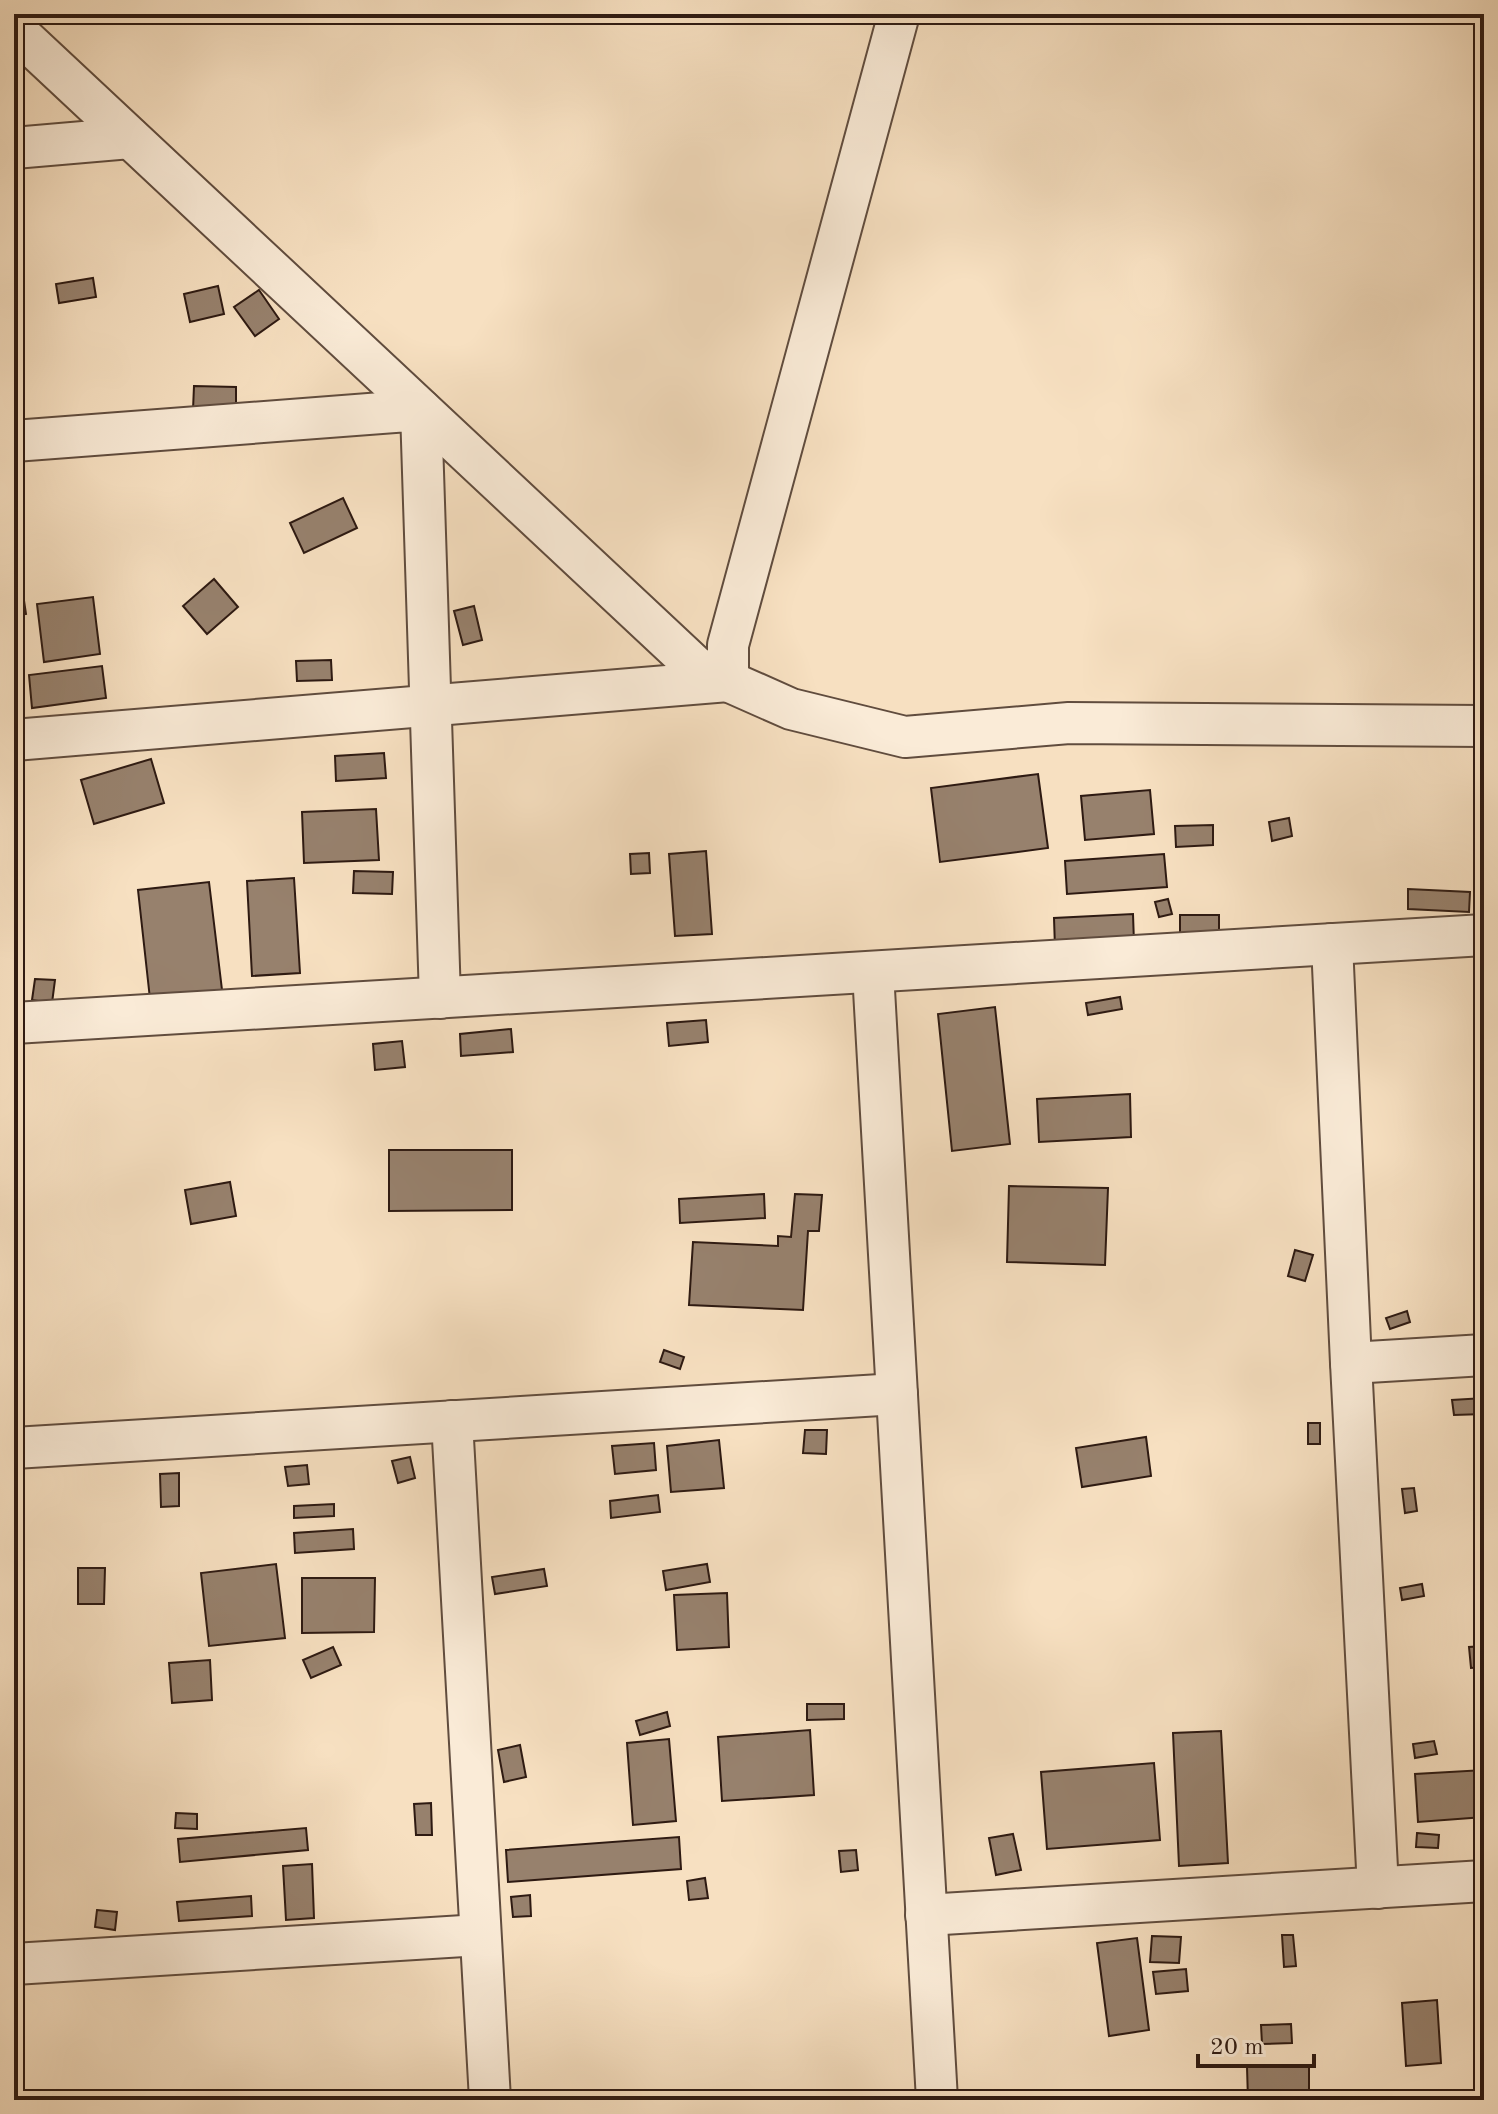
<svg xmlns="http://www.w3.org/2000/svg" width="1498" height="2114" font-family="'Old Standard TT',serif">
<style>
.building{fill:#97816d;stroke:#2e1a12;stroke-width:2}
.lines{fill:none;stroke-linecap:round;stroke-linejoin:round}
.minor-casing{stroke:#604c3e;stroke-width:44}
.minor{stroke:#faebd7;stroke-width:40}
</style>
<rect width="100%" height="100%" fill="#f7e0c1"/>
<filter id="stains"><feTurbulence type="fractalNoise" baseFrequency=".0025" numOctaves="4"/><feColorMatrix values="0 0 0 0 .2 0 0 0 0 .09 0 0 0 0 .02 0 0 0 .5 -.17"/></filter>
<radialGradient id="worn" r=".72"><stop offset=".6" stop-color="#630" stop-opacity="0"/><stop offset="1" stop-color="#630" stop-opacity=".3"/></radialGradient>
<g class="building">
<polygon points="93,278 96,297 59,303 56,284"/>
<polygon points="218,286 224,314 190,322 184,294"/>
<polygon points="259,290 279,319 255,336 234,307"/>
<polygon points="194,386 236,387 236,411 193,410"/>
<polygon points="343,498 357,528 304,553 290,523"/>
<polygon points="214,579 238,607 207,634 183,606"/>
<polygon points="23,594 26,614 14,616 14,595"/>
<polygon points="93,597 100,654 44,662 37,604"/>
<polygon points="474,606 482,640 463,645 454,611"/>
<polygon points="331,660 332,680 297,681 296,661"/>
<polygon points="102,666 106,698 32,708 29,675"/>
<polygon points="384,753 386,778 336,781 335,756"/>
<polygon points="151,759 164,803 94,824 81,780"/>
<polygon points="1038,774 1048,848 940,862 931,788"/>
<polygon points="1150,790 1154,834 1085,840 1081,796"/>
<polygon points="376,809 379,860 304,863 302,812"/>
<polygon points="1289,818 1292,836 1272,841 1269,822"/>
<polygon points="1213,825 1213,845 1176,847 1175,826"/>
<polygon points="706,851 712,934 675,936 669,854"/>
<polygon points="649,853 650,873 631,874 630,854"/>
<polygon points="1164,854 1167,887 1067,894 1065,861"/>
<polygon points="354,871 393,872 392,894 353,893"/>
<polygon points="294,878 300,973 252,976 247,881"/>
<polygon points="209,882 222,990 150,999 138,890"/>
<polygon points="1408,889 1470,892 1469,912 1408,909"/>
<polygon points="1168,899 1172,914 1159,917 1155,902"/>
<polygon points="1133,914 1134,943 1055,948 1054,918"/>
<rect x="1180" y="915" width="39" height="21"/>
<polygon points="35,979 55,980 52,1003 32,1000"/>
<polygon points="1120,997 1122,1009 1088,1015 1086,1003"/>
<polygon points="995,1007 1010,1144 952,1151 938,1014"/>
<polygon points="706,1020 708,1042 669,1046 667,1023"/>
<polygon points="511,1029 513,1052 461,1056 460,1034"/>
<polygon points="402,1041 405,1067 375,1070 373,1044"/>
<polygon points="1130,1094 1131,1137 1039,1142 1037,1099"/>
<polygon points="389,1150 512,1150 512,1210 389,1211"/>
<polygon points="230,1182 236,1216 191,1224 185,1190"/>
<polygon points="1009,1186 1108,1188 1105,1265 1007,1262"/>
<polygon points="764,1194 765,1218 680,1223 679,1199"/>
<polygon points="795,1194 822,1195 819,1231 808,1231 803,1310 689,1305 693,1242 778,1246 778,1236 791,1237"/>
<polygon points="1295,1250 1313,1255 1305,1281 1288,1276"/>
<polygon points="1407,1311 1410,1322 1390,1329 1386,1318"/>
<polygon points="664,1350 684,1357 680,1369 660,1362"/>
<polygon points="1484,1398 1484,1414 1454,1415 1452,1400"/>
<rect x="1308" y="1423" width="12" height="21"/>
<polygon points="805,1430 827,1430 826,1454 803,1453"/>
<polygon points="1146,1437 1151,1476 1082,1487 1076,1448"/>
<polygon points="719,1440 724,1488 671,1492 667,1446"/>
<polygon points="654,1443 656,1470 615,1474 612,1446"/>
<polygon points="410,1457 415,1478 398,1483 392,1461"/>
<polygon points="307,1465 309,1484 288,1486 285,1467"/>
<polygon points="179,1473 179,1506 161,1507 160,1474"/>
<polygon points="1414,1488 1417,1511 1405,1513 1402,1489"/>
<polygon points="658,1495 660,1512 611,1518 610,1501"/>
<polygon points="334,1504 334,1516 294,1518 294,1506"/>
<polygon points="353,1529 354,1549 295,1553 294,1533"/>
<polygon points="276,1564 285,1638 209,1646 201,1573"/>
<polygon points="707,1564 710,1582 666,1590 663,1571"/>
<polygon points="78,1568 105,1568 104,1604 78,1604"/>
<polygon points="544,1569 547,1586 495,1594 492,1577"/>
<polygon points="302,1578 375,1578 374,1632 302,1633"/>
<polygon points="1422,1584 1424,1596 1402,1600 1400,1588"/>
<polygon points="727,1593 729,1647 677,1650 674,1595"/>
<polygon points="1484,1646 1484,1667 1471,1668 1469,1647"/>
<polygon points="333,1647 341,1665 311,1678 303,1660"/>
<polygon points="210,1660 212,1700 172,1703 169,1663"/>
<polygon points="807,1704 844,1704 844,1719 807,1720"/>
<polygon points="667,1712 670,1726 640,1735 636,1721"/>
<polygon points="810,1730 814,1795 722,1801 718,1737"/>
<polygon points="1221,1731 1228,1863 1179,1866 1173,1733"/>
<polygon points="669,1739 676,1821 633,1825 627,1743"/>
<polygon points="1434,1741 1437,1754 1415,1758 1413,1744"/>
<polygon points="520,1745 526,1777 504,1782 498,1750"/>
<polygon points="1154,1763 1160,1840 1047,1849 1041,1772"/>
<polygon points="1484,1770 1484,1817 1418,1822 1415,1774"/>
<polygon points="431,1803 432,1835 416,1835 414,1804"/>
<polygon points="176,1813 197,1814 197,1829 175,1828"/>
<polygon points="306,1828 308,1850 180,1862 178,1839"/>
<polygon points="1417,1833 1439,1835 1438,1848 1416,1847"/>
<polygon points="1013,1834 1021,1870 996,1875 989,1838"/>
<polygon points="679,1837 681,1869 508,1882 506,1850"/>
<polygon points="856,1850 858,1870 841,1872 839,1851"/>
<polygon points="312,1864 314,1918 286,1920 283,1866"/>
<polygon points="705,1878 708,1898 689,1900 687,1881"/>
<polygon points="530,1895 531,1916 513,1917 511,1897"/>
<polygon points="251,1896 252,1916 179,1921 177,1902"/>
<polygon points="97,1910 117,1912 115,1930 95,1927"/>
<polygon points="1282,1935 1293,1935 1296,1966 1284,1967"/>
<polygon points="1152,1936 1181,1937 1179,1963 1150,1962"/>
<polygon points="1137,1938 1149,2030 1109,2036 1097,1943"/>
<polygon points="1186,1969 1188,1991 1156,1994 1153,1972"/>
<polygon points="1437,2000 1441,2063 1406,2066 1402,2003"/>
<polygon points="1291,2024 1292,2043 1262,2044 1261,2025"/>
<polygon points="1309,2066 1309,2100 1248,2100 1247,2067"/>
<polygon points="1166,2093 1166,2100 1139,2100 1139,2094"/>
</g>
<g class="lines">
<defs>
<g id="minor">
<polyline points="14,29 696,667 791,709 905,737 1069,723 1484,726"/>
<polyline points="14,148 130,138"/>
<polyline points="14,441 421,410 440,998"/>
<polyline points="14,740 728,681 728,645 899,14"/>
<polyline points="1332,944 1351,1363 1378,1888"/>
<polyline points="873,972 937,2100"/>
<polyline points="14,1023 1484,935"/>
<polyline points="1351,1363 1484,1355"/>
<polyline points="452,1421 490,2100"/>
<polyline points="14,1448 897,1394"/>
<polyline points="926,1915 1484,1881"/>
<polyline points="14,1964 480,1935"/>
</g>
</defs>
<use href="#minor" class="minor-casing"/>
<use href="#minor" class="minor"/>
</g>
<rect width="1498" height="2114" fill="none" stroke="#f7e0c1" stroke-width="48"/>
<rect x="16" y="16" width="1466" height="2082" fill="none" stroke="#2e1a12" stroke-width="4"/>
<rect x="24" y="24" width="1450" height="2066" fill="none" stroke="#2e1a12" stroke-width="2"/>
<path d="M1198 2054v12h116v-12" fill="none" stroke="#2e1a12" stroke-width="4"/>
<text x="1210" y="2054" font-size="24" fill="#2e1a12" stroke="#faebd7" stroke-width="6" paint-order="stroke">20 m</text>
<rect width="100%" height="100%" filter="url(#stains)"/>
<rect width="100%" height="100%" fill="url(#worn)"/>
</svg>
